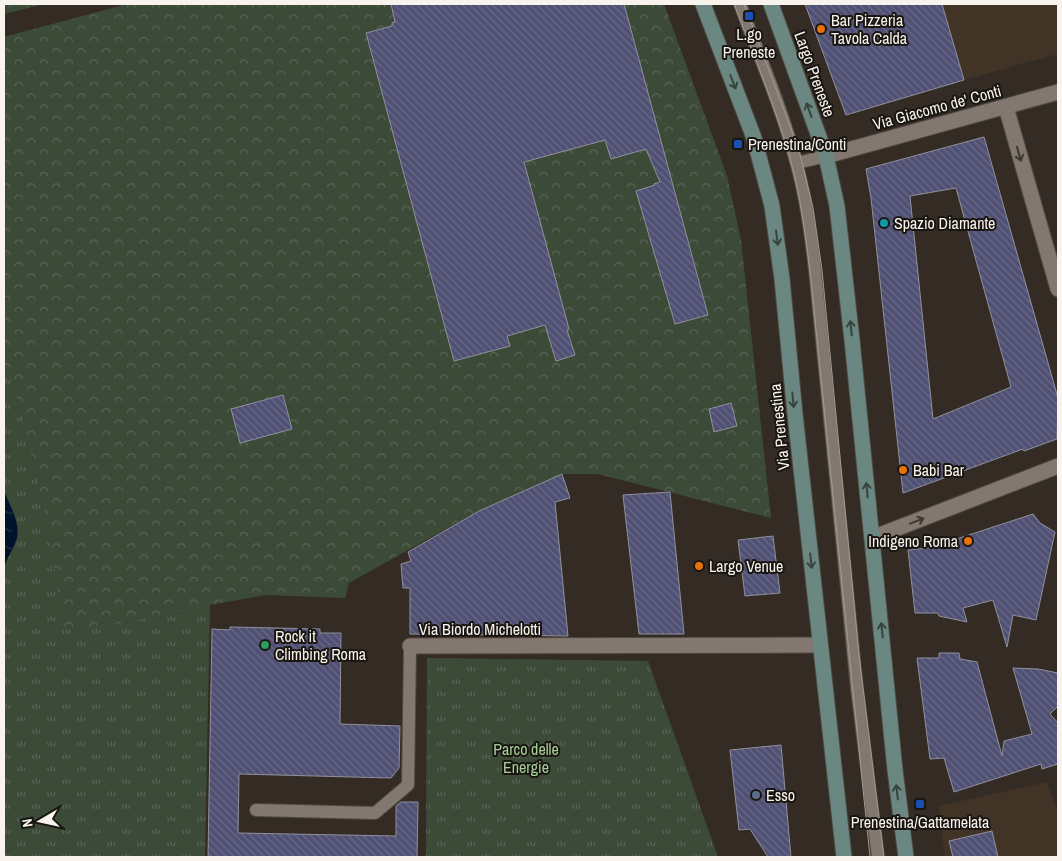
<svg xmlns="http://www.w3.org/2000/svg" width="1062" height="861" font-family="'Archivo Narrow',sans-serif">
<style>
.built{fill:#413427}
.forest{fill:url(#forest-crowns)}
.park{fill:url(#park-tufts)}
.water{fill:url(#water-ripples)}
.building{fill:url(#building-back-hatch);stroke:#90919d;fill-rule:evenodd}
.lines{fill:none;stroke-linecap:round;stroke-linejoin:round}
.lane-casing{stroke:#514a43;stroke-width:14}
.street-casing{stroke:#514a43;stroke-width:17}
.secondary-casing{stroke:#514a43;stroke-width:17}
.lane{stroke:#82786f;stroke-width:12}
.street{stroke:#82786f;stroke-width:15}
.secondary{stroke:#6a8881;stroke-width:15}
.tram{stroke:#a19b94;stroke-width:1}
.oneway{stroke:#39433e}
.oneway2{stroke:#3e3832}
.transit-dot{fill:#1a4fb4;stroke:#191511;stroke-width:2}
.food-dot{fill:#e8710a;stroke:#191511;stroke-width:2}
.culture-dot{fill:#0f9aa8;stroke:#191511;stroke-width:2}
.leisure-dot{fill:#2e9e5b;stroke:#191511;stroke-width:2}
.service-dot{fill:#5c6f8a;stroke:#191511;stroke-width:2}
.labels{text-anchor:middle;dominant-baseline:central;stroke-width:4;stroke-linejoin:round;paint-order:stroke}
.poi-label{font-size:16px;fill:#f9f3ee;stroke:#191511;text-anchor:start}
.street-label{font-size:16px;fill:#f9f3ee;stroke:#191511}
.park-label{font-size:16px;fill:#a6d09a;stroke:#191511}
</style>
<defs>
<pattern id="forest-crowns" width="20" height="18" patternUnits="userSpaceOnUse" patternTransform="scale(1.25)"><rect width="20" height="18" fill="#3c4a38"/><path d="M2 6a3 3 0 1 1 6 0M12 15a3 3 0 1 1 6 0" fill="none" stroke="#596555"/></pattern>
<pattern id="park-tufts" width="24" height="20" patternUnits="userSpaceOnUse" patternTransform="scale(1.25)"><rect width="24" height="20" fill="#3c4a38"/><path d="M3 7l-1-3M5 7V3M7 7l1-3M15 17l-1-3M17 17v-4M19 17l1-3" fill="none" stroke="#596555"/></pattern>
<pattern id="water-ripples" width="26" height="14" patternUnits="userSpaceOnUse" patternTransform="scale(1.25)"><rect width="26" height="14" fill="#00132b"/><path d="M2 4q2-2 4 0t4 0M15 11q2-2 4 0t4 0" fill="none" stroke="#26364a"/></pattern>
<pattern id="building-back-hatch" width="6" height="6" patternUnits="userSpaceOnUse" patternTransform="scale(1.25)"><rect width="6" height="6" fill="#4f5073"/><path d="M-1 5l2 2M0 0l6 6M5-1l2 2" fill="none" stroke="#696a87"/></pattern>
</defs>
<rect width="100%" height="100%" fill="#342c24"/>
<g class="built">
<polygon points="942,4 1058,4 1058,54 964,80"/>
<polygon points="1047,782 1058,813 1058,857 945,857 939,806"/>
</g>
<g class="forest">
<polygon points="4,4 45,4 4,14"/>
<polygon points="127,4 664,4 727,176 741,240 771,518 598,474 562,474 478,511 349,583 345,598 266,595 210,605 208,660 4,681 4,37"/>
</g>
<g class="park">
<polygon points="4,365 11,373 43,502 64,629 123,623 210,605 205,857 4,857"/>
<polygon points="427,658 648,661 718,857 426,857"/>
</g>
<path class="water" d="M4,491C10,506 22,525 16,541C13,550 7,558 4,567Z"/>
<g class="building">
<polygon points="391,4 624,4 708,315 675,324 636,191 655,185 654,184 660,182 646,149 611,159 605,140 524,162 569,329 567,330 575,355 556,361 545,325 507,336 510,346 454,361 366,33 392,26 392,23 395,22"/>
<polygon points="805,4 942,4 964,80 846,115"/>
<path d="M984,137L1058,398L1057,439L1024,451L1023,449L903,493L871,198L866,169ZM956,188L1011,387L933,419L910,196Z"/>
<polygon points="283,395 292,429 240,443 231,409"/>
<polygon points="731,403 737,426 714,432 709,409"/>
<polygon points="562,474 570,498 555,502 568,636 410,634 410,588 403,588 401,564 411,561 408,552 479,511"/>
<polygon points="670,492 684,634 639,634 623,495"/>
<polygon points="1033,514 1040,523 1055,532 1036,620 1013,615 1007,647 993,600 963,608 967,622 939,616 938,613 915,613 908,550 929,548"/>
<polygon points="773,536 780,593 745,596 738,540"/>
<polygon points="230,627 320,629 320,633 341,633 340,724 400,726 399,768 391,778 239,774 238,833 396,836 396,806 401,802 418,802 417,857 208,857 212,629 230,630"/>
<polygon points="939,653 959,653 960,659 977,662 1002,756 1004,741 1032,734 1013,668 1038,669 1058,673 1058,706 1050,714 1058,723 1058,764 1042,769 1041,764 954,792 944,758 930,759 917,658 939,658"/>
<polygon points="781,745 791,857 768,857 750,829 739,830 730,750"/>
<polygon points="992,831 998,857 953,857 949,841"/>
</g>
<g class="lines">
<defs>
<g id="lane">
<path d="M740,4C759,56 782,108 796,162C806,197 811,234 815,271L857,689L878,857"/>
<polyline points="797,163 826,156"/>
<polyline points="256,810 375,813 408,785 410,646"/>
</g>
<g id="street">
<polyline points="1006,107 1058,289"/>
<polyline points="826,156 1058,92"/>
<polyline points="872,538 1058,466"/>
<polyline points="410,646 820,645"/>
</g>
<g id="secondary">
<polyline points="703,4 754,138 772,206 782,279 795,414 844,857"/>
<polyline points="771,4 826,156 837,206 852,340 895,770 906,857"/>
</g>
</defs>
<use href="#lane" class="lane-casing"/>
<use href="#street" class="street-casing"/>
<use href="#secondary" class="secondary-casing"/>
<use href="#lane" class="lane"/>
<use href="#street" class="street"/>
<use href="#secondary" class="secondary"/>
<g class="tram">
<path d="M734,4C754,56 776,108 791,162C801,197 805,234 810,270L870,857"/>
<polyline points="744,4 799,150 813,208 822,270 859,655 884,857"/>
</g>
</g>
<defs><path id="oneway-shaft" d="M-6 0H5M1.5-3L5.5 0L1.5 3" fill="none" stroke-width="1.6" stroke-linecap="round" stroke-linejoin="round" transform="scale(1.25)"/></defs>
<g class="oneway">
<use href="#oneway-shaft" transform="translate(733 82) rotate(69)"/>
<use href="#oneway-shaft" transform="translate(809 110) rotate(-110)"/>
<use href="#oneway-shaft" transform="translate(777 238) rotate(82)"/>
<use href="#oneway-shaft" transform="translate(851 328) rotate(-96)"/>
<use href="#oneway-shaft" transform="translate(793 400) rotate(85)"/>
<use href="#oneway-shaft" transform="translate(867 490) rotate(-95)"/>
<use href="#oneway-shaft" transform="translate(811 561) rotate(84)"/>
<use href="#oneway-shaft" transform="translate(882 630) rotate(-96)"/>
<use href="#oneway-shaft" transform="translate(897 792) rotate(-97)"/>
</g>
<g class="oneway2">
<use href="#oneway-shaft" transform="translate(1019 154) rotate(74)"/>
<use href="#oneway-shaft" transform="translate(917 521) rotate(-21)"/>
</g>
<g class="transit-dot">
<rect x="744" y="11" width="10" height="10" rx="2.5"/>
<rect x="733" y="139" width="10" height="10" rx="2.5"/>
<rect x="915" y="799" width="10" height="10" rx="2.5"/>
</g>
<g class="food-dot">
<circle cx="821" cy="29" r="5"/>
<circle cx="903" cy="470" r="5"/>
<circle cx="968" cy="541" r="5"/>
<circle cx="699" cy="566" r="5"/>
</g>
<circle class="culture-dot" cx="884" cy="223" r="5"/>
<circle class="leisure-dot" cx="265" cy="645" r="5"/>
<circle class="service-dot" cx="756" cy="795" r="5"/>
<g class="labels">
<g class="poi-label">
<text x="831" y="20">Bar Pizzeria<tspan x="831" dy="18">Tavola Calda</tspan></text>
<text x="749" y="34" text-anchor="middle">L.go<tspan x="749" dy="18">Preneste</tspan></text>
<text x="748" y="144">Prenestina/Conti</text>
<text x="894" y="223">Spazio Diamante</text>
<text x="913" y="470">Babi Bar</text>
<text x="958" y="541" text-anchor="end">Indigeno Roma</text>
<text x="709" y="566">Largo Venue</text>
<text x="275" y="636">Rock it<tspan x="275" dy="18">Climbing Roma</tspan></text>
<text x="766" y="795">Esso</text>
<text x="920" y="822" text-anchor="middle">Prenestina/Gattamelata</text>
</g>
<g class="street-label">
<text transform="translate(815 74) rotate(70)">Largo Preneste</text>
<text transform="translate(937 107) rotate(-15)">Via Giacomo de' Conti</text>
<text transform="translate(779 427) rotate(-96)">Via Prenestina</text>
<text x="480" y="629">Via Biordo Michelotti</text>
</g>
<g class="park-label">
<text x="526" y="749">Parco delle<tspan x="526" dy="18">Energie</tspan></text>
</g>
</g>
<rect width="1062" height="861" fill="none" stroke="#f9f3ee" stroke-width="10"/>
<g transform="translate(40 821) rotate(261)" stroke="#191511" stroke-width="4" paint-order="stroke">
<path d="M0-4L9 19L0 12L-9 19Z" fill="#f9f3ee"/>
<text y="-8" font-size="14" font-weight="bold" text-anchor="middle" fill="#f9f3ee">N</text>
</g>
</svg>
